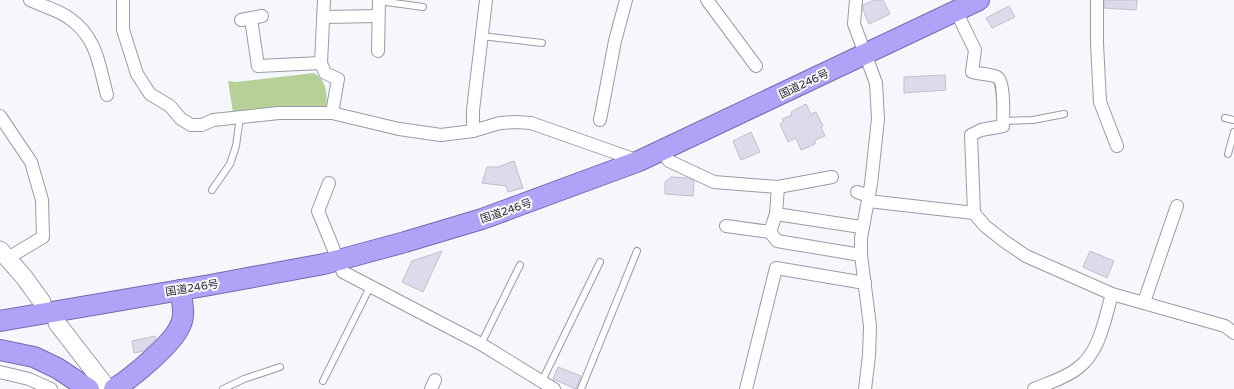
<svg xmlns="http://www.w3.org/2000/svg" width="1234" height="389" font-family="'Varela Round','Noto Sans JP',sans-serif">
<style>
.green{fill:#b6d198}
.building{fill:#dcdbeb;stroke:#bfbfce}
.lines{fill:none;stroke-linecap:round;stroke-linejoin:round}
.service-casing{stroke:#9a9aa9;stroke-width:8}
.minor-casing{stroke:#9a9aa9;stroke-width:14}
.secondary-casing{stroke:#9a9aa9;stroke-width:19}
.trunk-casing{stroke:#736bb1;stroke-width:22}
.service{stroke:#fff;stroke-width:6}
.minor{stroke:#fff;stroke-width:12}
.secondary{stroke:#fff;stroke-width:17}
.trunk{stroke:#aea3f7;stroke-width:20}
.labels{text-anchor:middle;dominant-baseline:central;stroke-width:4;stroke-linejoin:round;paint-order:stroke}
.street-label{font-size:11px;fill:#2d2d33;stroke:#f6f6fd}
</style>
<rect width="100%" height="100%" fill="#f6f6fd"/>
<path class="green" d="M314,73C326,80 328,93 326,106L322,109L233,112L228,81L236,82Z"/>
<g class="building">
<polygon points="874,0 883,0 890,14 869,24 863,10 863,5"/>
<polygon points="1104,0 1137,0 1136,10 1104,8"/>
<polygon points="1009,6 1015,17 992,28 986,18"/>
<polygon points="945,75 946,90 904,93 904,77"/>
<polygon points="806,104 811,114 816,112 823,126 821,127 825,136 815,140 815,144 801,150 796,138 788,142 780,124 784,122 782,119 792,115 791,112"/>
<polygon points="751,132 760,152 741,160 733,141"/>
<polygon points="514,161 523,188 508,192 506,186 482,183 487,167 498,167"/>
<polygon points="671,177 688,178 694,181 693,196 665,194 665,182"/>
<polygon points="442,251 423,292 402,282 412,261"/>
<polygon points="1090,251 1114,261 1107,278 1083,267"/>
<polygon points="155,336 156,339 144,351 134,353 132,341"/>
<polygon points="558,367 581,376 576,389 553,379"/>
</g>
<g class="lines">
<defs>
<g id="service">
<polyline points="379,1 423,7"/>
<polyline points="481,36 542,43"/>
<polyline points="1225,118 1234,120"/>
<polyline points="1003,121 1033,120 1064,114"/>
<polyline points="1228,154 1234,132"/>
<polyline points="212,190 230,164 236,146 240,117"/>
<polyline points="481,344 520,265"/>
<polyline points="323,381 370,287"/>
<polyline points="542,381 600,262"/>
<polyline points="223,389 244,379 280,367"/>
<polyline points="581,389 637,251"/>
</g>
<g id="minor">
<path d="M30,0C42,6 58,10 69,18C97,37 99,65 107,95"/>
<polyline points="123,0 123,30 137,74 150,94 170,106 181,119 191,125 202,125 213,120 279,113 332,113 399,129 441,135 473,131 500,123 516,122 531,123 639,161"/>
<polyline points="324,0 321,63 325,73 338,79 332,113"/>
<polyline points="707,0 756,66"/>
<polyline points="856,0 854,24 876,83 878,119 871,184 861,238 861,255 870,326 869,356 865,389"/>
<polyline points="1097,0 1097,43 1100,102 1117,146"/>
<path d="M956,11L975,50L972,72C980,74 990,74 997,77C1005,81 1003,117 1003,126L981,130L971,135L974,213L985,226L1004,241L1026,256L1112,294L1225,326L1234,333"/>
<polyline points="324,17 378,16"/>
<polyline points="251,19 258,66 321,63"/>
<polyline points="241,20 262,16"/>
<polyline points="378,51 379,0"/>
<polyline points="0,116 31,162 42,200 43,237 8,258"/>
<polyline points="600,120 615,41 626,0"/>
<polyline points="473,131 473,110 486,0"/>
<polyline points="662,151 669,161 714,182 778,187 832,177"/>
<polyline points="329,183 318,211 343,272 481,344 554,389"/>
<polyline points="857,192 869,196"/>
<polyline points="868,201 974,213"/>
<polyline points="776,214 861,227"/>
<polyline points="726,226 770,232 777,241 861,255"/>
<polyline points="770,232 776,214 778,187"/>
<polyline points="1144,302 1177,206"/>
<polyline points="0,372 29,379 51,389"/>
<polyline points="431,389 435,380"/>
<polyline points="746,389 776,268 865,283"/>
<path d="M1034,389C1048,383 1066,378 1078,368C1100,352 1105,318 1112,294"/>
</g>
<g id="secondary">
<polyline points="0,250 24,277 42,302"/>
<polyline points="57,323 108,389"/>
</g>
<g id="trunk">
<polyline points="0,321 210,285 324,264 405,242 482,219 639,161 979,0"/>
<polyline points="0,350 34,357 57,368 89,389"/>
<path d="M114,389C131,378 172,345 180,326C186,315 182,302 180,290"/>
</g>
</defs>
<use href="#service" class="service-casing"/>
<use href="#minor" class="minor-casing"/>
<use href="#secondary" class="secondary-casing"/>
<use href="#trunk" class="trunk-casing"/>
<use href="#service" class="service"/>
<use href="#minor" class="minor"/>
<use href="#secondary" class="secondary"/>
<use href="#trunk" class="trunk"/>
</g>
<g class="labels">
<g class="street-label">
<text transform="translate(804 84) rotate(-25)">国道246号</text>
<text transform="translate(506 211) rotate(-19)">国道246号</text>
<text transform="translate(192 288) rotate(-9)">国道246号</text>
</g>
</g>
</svg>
